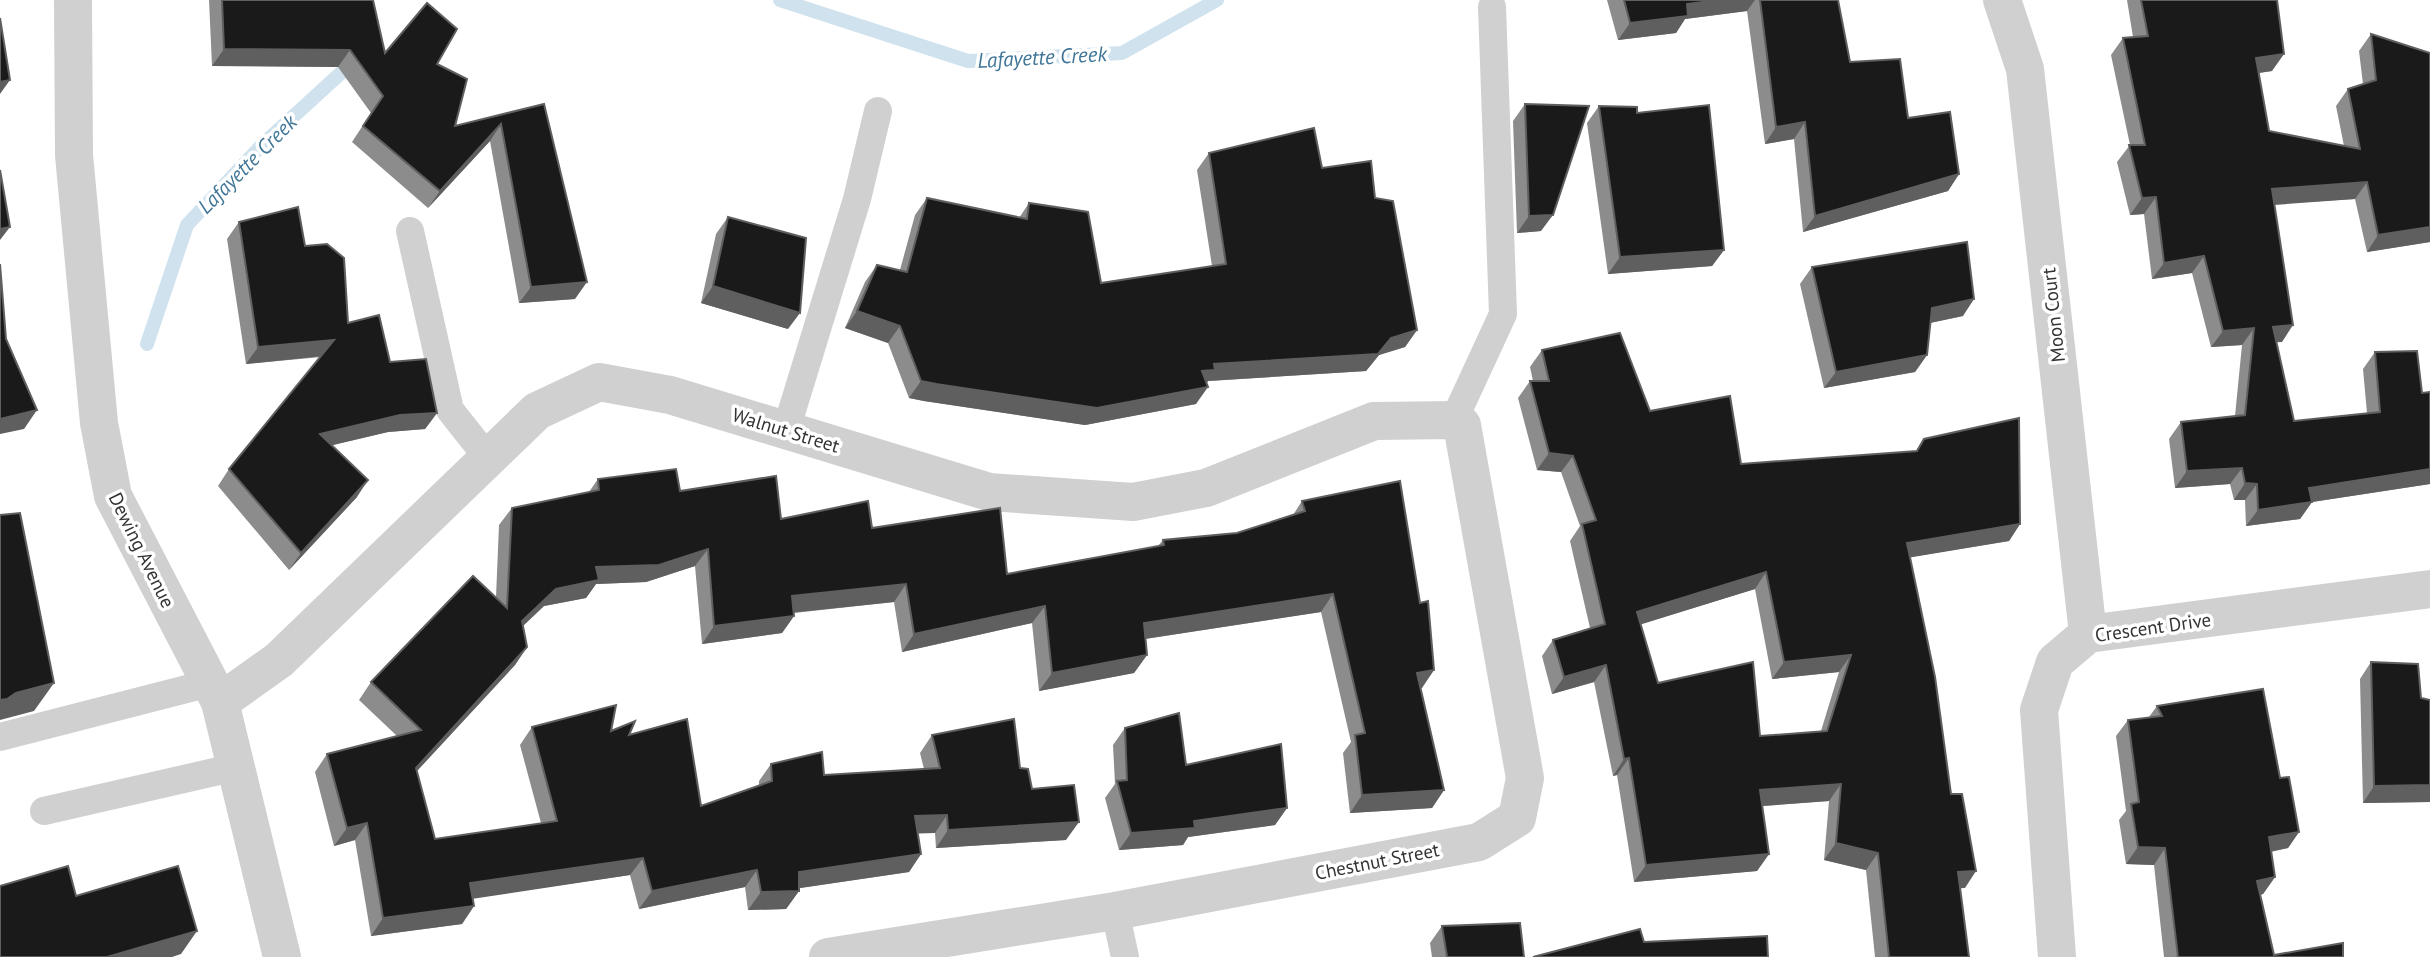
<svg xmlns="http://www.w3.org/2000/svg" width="2430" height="957" font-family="'PT Sans',sans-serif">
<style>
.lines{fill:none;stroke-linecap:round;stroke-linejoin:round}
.stream{stroke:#cfe2ee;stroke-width:14}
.service{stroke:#d0d0d0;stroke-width:28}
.minor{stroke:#d0d0d0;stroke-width:38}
.wall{fill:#8c8c8c;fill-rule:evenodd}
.shaded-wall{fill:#5f5f5f}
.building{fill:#1a1a1a;stroke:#5f5f5f;stroke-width:2;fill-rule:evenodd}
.labels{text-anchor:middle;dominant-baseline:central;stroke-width:7;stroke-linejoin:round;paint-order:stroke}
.street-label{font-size:19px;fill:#333;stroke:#fff}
.water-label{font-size:21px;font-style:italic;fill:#3f7597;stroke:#fff}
</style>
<rect width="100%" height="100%" fill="#fff"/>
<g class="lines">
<g class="stream">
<polyline points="780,0 968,61 1122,53 1217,0"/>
<polyline points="147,344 187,225 261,146 343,71 350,56"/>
</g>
<g class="service">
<polyline points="410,231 450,410 488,458"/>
<polyline points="1454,420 1503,314 1492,7"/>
<polyline points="786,430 857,199 878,111"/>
<polyline points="0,737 210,683"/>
<polyline points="44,811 236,767"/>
<polyline points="1115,911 1125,957"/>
</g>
<g class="minor">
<polyline points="73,0 74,155 99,423 113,496 220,702 282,957"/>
<polyline points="2002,0 2025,69 2088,634"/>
<polyline points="220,702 279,660 537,411 599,382 670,395 989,492 1133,502 1206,488 1374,421 1454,420 1462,425 1525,778 1517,818 1479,842 1115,911 828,957"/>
<polyline points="2057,957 2039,710 2055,662 2088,634 2430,589"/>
</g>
</g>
<g class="wall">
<polygon points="209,0 373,0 385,53 437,64 455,126 544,104 575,299 519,303 490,141 428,208 352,142 371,113 338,67 212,66"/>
<polygon points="1607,0 1838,0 1850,62 1908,118 1959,174 1948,191 1803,232 1794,139 1765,144 1747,11 1685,19 1676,33 1618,40"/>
<polygon points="2127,0 2277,0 2272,71 2259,73 2269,131 2344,146 2336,106 2348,89 2363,84 2359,51 2371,34 2430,242 2367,252 2355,199 2274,204 2282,342 2276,342 2294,421 2367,413 2363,369 2375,352 2422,393 2430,392 2430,484 2312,502 2300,519 2246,526 2245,500 2234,500 2230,484 2175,488 2169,439 2181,422 2235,416 2242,345 2211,347 2192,273 2152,279 2144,214 2130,215 2117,162 2130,145 2111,55 2123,38 2133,37"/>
<polygon points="1525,104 1541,231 1517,233 1513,121"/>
<polygon points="1599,106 1637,113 1724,250 1712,266 1608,274 1587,123"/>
<polygon points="1209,153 1322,168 1375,198 1417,330 1405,347 1379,355 1366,371 1208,381 1196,404 1085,425 924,401 909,398 888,343 845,328 865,282 877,265 900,270 915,215 927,198 1019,218 1029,203 1101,283 1212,266 1197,170"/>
<polygon points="728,217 788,329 701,303 716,234"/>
<polygon points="239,222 305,246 348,323 390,362 437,413 425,429 388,432 332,445 357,497 289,570 218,486 229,469 321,357 246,364 227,239"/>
<polygon points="1812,267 1963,316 1930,323 1927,355 1915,372 1824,388 1800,284"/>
<path d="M1542,350L1650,411L1741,464L1915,452L1924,439L2020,524L2009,541L1910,557L1965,888H1960L1969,957H1875L1866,870L1824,860L1829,801L1762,806L1769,854L1757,871L1634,882L1617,775L1613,776L1594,682L1552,694L1542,656L1553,640L1590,628L1570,541L1580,526L1561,472L1537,470L1518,398L1530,381H1533L1530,367ZM1755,589L1772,679L1839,672L1821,731L1760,736L1658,683L1641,624Z"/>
<polygon points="598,479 680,491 781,519 872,528 1007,574 1158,546 1163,540 1237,533 1293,515 1302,501 1420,603 1434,670 1421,688 1444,790 1432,808 1350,813 1343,753 1351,742 1321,612 1145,639 1147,655 1134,673 1039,691 1032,623 902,652 894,602 794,613 794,616 782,633 702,644 695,566 646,582 596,584 586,598 544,606 523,626 527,647 515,665 417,771 435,839 541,823 520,745 532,727 611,731 629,735 701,806 759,786 759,781 771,764 824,775 924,769 920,753 932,735 1020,768 1032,789 1066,840 936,848 935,833 918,833 921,854 909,872 799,888 799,891 786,909 748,910 745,887 639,909 630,875 473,898 474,906 462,924 371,936 355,840 334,846 315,772 327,754 397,736 359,700 371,682 496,597 499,525 512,508 589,492"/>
<polygon points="2371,662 2421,698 2430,700 2430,802 2363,803 2360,679"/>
<polygon points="2157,706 2280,778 2299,832 2288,848 2271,852 2275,877 2263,894 2260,895 2274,955 2343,957 2164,957 2154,865 2126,864 2119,820 2126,811 2116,736 2128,720 2149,717"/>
<polygon points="1125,728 1186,765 1287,808 1275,825 1188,837 1183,845 1119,850 1105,798 1115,784 1113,745"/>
<polygon points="1442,926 1524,957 1432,957 1430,943"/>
</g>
<g class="shaded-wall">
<polygon points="1717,0 1755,0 1747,11 1685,19 1676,33 1618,40 1630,23 1687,4"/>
<polygon points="224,49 350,50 338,67 212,66"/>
<polygon points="2284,54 2272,71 2244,75 2256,58"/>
<polygon points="10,80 0,94 0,82"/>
<polygon points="1805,122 1794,139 1765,144 1776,127"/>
<polygon points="501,124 490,141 428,208 440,191"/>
<polygon points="1959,174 1948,191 1803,232 1815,216"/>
<polygon points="2367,182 2355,199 2260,206 2272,189"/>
<polygon points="2156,197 2144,214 2130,215 2142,198"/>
<polygon points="1553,215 1541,231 1517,233 1529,216"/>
<polygon points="10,227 0,240 0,229"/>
<polygon points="2430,227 2430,242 2367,252 2378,235"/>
<polygon points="1724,250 1712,266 1608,274 1620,257"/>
<polygon points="2204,256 2192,273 2152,279 2164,263"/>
<polygon points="587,282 575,299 519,303 531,287"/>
<polygon points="713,286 800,313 788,329 701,303"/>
<polygon points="1974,299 1963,316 1920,325 1932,308"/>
<polygon points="857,311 900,326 888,343 845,328"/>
<polygon points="2293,325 2282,342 2261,343 2273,327"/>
<polygon points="2254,328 2242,345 2211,347 2223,331"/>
<polygon points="1417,330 1405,347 1379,355 1366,371 1208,381 1204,387 1202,371 1214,364 1391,338"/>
<polygon points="334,340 323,356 246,364 258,347"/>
<polygon points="1927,355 1915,372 1824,388 1836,372"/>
<polygon points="921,381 1208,387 1196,404 1085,425 924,401 909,398"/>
<polygon points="37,410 24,429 0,434 0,419"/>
<polygon points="437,413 425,429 388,432 308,451 320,434 400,415"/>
<polygon points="1549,453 1573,456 1561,472 1537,470"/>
<polygon points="2242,468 2230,484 2175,488 2187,471"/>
<polygon points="2430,469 2430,484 2312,502 2300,519 2246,526 2258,510 2309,488"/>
<polygon points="368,480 357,497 289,570 301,553"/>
<polygon points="2245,483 2257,484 2245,500 2234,500"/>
<polygon points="2020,524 2009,541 1895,560 1907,543"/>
<polygon points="708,549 695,566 646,582 596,584 586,598 544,606 509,639 522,621 556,589 596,567"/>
<polygon points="1766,572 1755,589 1626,629 1637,612"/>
<polygon points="906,584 894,602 779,614 792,596"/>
<polygon points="1333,594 1321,612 1131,641 1144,623"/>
<polygon points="1045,606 1032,623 902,652 914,634"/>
<polygon points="794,616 782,633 702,644 714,626"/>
<polygon points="527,647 515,665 404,785 416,768"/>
<polygon points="1147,655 1134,673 1039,691 1052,673"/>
<polygon points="1851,655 1839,672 1772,679 1784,662"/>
<polygon points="1606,665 1594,682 1552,694 1564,677"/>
<polygon points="1434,670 1422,688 1405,691 1417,673"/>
<polygon points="54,683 34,711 0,720 0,700 16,693"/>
<polygon points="1629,758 1617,775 1613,776 1624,759"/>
<polygon points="1841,784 1829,801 1748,807 1760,790"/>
<polygon points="2430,785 2430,802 2363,803 2374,786"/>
<polygon points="1444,790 1432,808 1350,813 1362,795"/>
<polygon points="1287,808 1275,825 1188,837 1183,845 1119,850 1131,833 1194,821"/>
<polygon points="947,815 935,833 903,834 915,816"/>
<polygon points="1079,822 1066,840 936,848 948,830"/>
<polygon points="367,823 355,840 334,846 347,828"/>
<polygon points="2299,832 2288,848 2257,854 2269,837"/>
<polygon points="1836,843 1878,853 1866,870 1824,860"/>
<polygon points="2138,847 2165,848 2154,865 2126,864"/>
<polygon points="921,854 909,872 787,890 799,872"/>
<polygon points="1769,854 1757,871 1634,882 1646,865"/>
<polygon points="643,858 630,875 458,901 470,883"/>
<polygon points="757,870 745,887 639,909 652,891"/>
<polygon points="1976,871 1965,888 1946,889 1958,872"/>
<polygon points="2275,877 2263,894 2246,898 2257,881"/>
<polygon points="799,891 786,909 748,910 761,892"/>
<polygon points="474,906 462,924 371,936 383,918"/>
<polygon points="197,931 181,954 172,957 107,957"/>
</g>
<g class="building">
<polygon points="222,0 373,0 385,53 427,3 457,29 437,64 467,79 455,126 544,104 587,282 531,287 501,124 440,191 363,126 383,96 350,50 224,49"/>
<polygon points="1624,0 1717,0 1687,4 1688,16 1630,23"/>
<polygon points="1760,0 1838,0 1850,62 1900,59 1908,118 1950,112 1959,174 1815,216 1805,122 1776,127"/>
<polygon points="2141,0 2277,0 2284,54 2256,58 2269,131 2360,149 2348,89 2376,80 2371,34 2430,53 2430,227 2378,235 2367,182 2272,189 2293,325 2273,327 2294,421 2380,412 2375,352 2417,351 2422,393 2430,392 2430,469 2309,488 2312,502 2258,510 2257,484 2245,483 2242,468 2187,471 2181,422 2245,415 2254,328 2223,331 2204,256 2164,263 2156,197 2142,198 2129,145 2145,145 2123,38 2148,36"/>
<polygon points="0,18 10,80 0,82"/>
<polygon points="1525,104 1589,106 1553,215 1529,216"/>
<polygon points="1709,105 1724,250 1620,257 1599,106 1637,107 1637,113"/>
<polygon points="1314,128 1322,168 1371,161 1375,198 1393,201 1417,330 1391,338 1378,354 1214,364 1215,370 1202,371 1208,387 1097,408 936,384 921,381 900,326 857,311 877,265 907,272 927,198 1027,219 1029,203 1088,212 1101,283 1226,264 1209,153"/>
<polygon points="0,170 10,227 0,229"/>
<polygon points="298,207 305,246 327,244 344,258 348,323 379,315 390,362 426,359 437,413 400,415 320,434 368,480 301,553 229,469 334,340 258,347 239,222"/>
<polygon points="728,217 806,238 800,313 713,286"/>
<polygon points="1967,242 1974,299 1932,308 1927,355 1836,372 1812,267"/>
<polygon points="0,264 6,339 37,410 0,419"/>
<path d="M1620,333L1650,411L1730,396L1741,464L1917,451L1924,439L2019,418L2020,524L1907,543L1935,677L1951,794H1962L1976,871L1958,872L1969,957H1889L1878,853L1836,843L1841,784L1760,790L1769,854L1646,865L1629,758L1624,759L1606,665L1564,677L1553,640L1605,624L1582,524L1596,520L1573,456L1549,453L1530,381H1549L1542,350ZM1766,572L1784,662L1851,655L1827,731L1760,736L1753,662L1658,683L1637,612Z"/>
<polygon points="676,469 680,491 776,476 781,519 868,501 872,528 1000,508 1007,574 1164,545 1163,540 1237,533 1305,511 1302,501 1400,481 1420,603 1428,601 1434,670 1417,673 1444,790 1362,795 1355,735 1365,733 1333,594 1144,623 1147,655 1052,673 1045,606 914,634 906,584 792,596 794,616 714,626 708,549 659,565 596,567 599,580 556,589 522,621 527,647 416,768 435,839 557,821 532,727 616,705 611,731 635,721 629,735 687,719 701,806 772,781 771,764 822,752 824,775 940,768 932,735 1014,719 1020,768 1028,769 1032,789 1074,785 1079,822 948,830 947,815 915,816 921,854 799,872 799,891 761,892 757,870 652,891 643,858 470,883 474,906 383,918 367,823 347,828 327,754 421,730 371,682 473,576 507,608 512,508 599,490 598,479"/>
<polygon points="20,513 54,683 16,693 7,699 0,700 0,515"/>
<polygon points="2371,662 2418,664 2421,698 2430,700 2430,785 2374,786"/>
<polygon points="2263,689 2280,778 2289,777 2299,832 2269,837 2275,877 2257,881 2274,955 2343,943 2343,957 2178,957 2165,848 2138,847 2131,804 2139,802 2128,720 2162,716 2157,706"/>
<polygon points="1179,713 1186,765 1281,744 1287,808 1194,821 1195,828 1131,833 1117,781 1127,780 1125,728"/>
<polygon points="68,866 76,896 178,866 197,931 107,957 0,957 0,886"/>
<polygon points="1520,923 1524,957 1447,957 1442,926"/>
<polygon points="1640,929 1644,942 1767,936 1768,957 1533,957"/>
</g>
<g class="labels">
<g class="street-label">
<text transform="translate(2053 315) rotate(-96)">Moon Court</text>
<text transform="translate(786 430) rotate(17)">Walnut Street</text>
<text transform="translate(142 550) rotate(64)">Dewing Avenue</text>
<text transform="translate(2153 627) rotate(-8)">Crescent Drive</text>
<text transform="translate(1377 861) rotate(-11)">Chestnut Street</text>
</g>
<g class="water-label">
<text transform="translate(1042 57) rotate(-3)">Lafayette Creek</text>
<text transform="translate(247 164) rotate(-45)">Lafayette Creek</text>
</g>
</g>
</svg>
